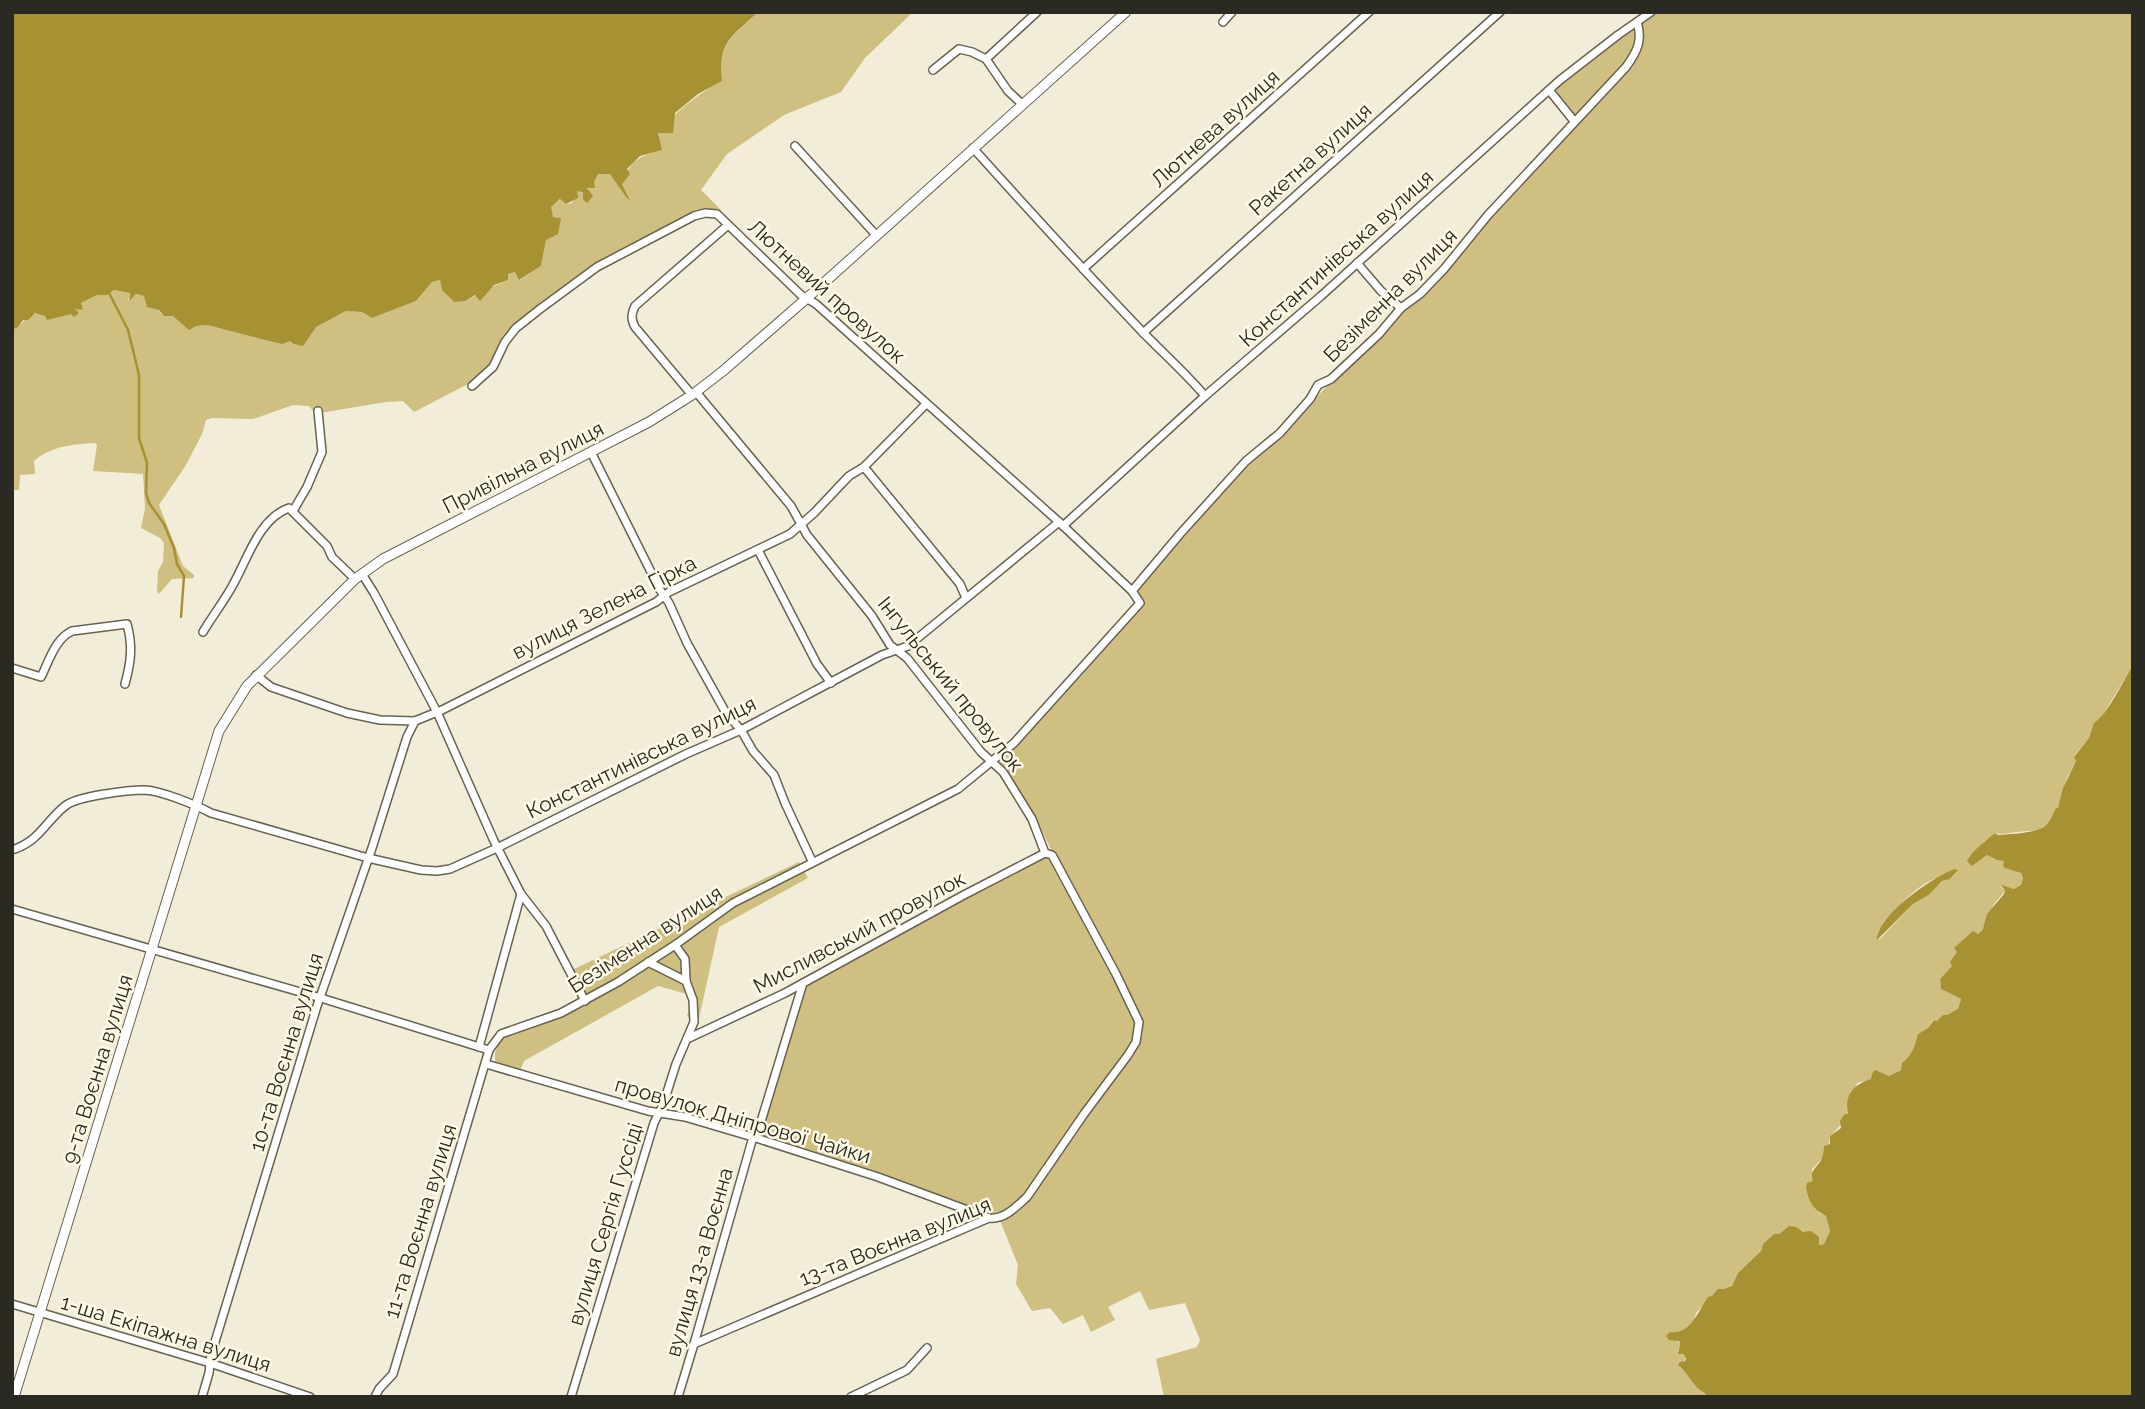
<svg xmlns="http://www.w3.org/2000/svg" width="2145" height="1409" font-family="Raleway,sans-serif">
<style>
.green{fill:#cfbf81;fill-rule:evenodd}
.water{fill:#a69133}
.lines{fill:none;stroke-linecap:round;stroke-linejoin:round}
.stream{stroke:#a69133;stroke-width:2.5}
.minor-casing{stroke:#676351;stroke-width:10}
.tertiary-casing{stroke:#676351;stroke-width:11}
.minor{stroke:#fff;stroke-width:7}
.tertiary{stroke:#fff;stroke-width:9}
.labels{text-anchor:middle;dominant-baseline:central;stroke-width:5;stroke-linejoin:round;paint-order:stroke}
.street-label{font-size:21px;fill:#2b2a22;stroke:#fffae5}
</style>
<rect width="100%" height="100%" fill="#f2edd8"/>
<g class="green">
<path d="M758,12H913L865,58L841,92L784,115L727,154L701,190L721,210L715,216L705,215L695,218L598,270L520,327L507,342L495,368L471,389L468,384L414,412L403,401L386,402L320,413L314,412L309,406L293,405L253,419L212,418L206,420L202,434L186,465L159,505L183,566L194,575V578L172,579L159,594L157,592L158,571L163,562L164,543L160,538L141,528L145,508L143,474L93,471L97,445L95,443C74,444 51,446 34,461L35,474L20,475L19,490H12V330C22,326 26,315 36,313C40,313 43,315 47,316C56,317 68,314 76,312L75,310L78,308L82,311L81,303L97,295H107L114,290L130,293L128,301L136,294L144,296L164,316L173,315L196,326L207,325L260,338L316,327L346,311L362,312L372,318L416,301L432,282L440,280L442,290L454,302C472,301 490,286 508,280V274L515,272L520,280L541,266L546,240L561,218L553,217L550,207L561,199L566,204L572,203L577,191L587,190L597,174H610L630,199L622,184C630,161 639,156 661,150L658,133C677,111 696,95 722,81C718,42 733,37 758,12Z"/>
<path d="M1655,12H2133V665L2089,738L2074,756L2076,761C2072,769 2066,778 2064,787C2061,800 2057,818 2044,827C2036,832 2026,831 2017,832C2008,833 2002,835 1995,833L1982,843L1978,861L1987,855L1997,860L2004,861V867L2021,873L2023,878L2021,885L2014,889L2000,886L2005,891L1994,904L1983,929L1957,952L1952,966L1940,979L1941,989L1961,999L1958,1009L1937,1021L1933,1020L1928,1028L1918,1034C1915,1046 1912,1055 1902,1063L1901,1070L1889,1076L1879,1073L1872,1079L1857,1083C1851,1104 1847,1122 1830,1136C1830,1149 1821,1161 1812,1169L1819,1213L1826,1216L1830,1231L1824,1244L1819,1245L1803,1232L1789,1226L1779,1234H1774L1763,1244L1761,1251L1738,1273L1732,1286L1712,1296L1696,1313L1694,1321L1688,1328L1679,1334L1670,1333L1680,1344L1678,1351L1686,1357L1680,1367C1691,1373 1693,1388 1705,1393L1706,1397H1164L1156,1359L1197,1347L1200,1340L1185,1303L1149,1310L1140,1291L1108,1307L1115,1320L1091,1332L1083,1315L1063,1324L1050,1308L1032,1311L1016,1284L1018,1265L999,1218L875,1174L762,1136L760,1130L802,993L811,981L1052,851L1038,823L1000,763L1003,757L1145,602L1139,595L1138,587L1247,462L1282,435L1337,375L1381,335L1635,57L1640,23ZM1956,873L1950,879L1942,881L1929,895L1913,904L1879,940L1878,934C1892,913 1911,889 1934,879C1941,876 1949,875 1956,873Z"/>
<polygon points="1630,29 1636,29 1638,32 1633,55 1577,115 1572,115 1556,95 1557,86"/>
<path d="M799,862L808,878L719,927L698,1023L687,1016L690,1006L687,994L658,986L524,1061L520,1071L496,1064C493,1052 497,1044 506,1036L567,1015L588,1004L572,970Z"/>
</g>
<g class="water">
<path d="M12,12H758C732,37 718,41 722,81L698,94L675,113L673,133H658L662,150L640,156L627,169L630,174L622,184L630,200L627,198L610,174H598L594,182L595,188H587L593,196L587,203L583,199V192L577,191L578,198L566,204L560,199L551,207L553,217L561,218L558,234L546,240L541,266L519,280L515,272L508,274V280L494,285L480,301L475,295L465,301L454,302L442,290L440,280L432,282L416,301L372,318L362,312L346,311L316,327L303,346L294,344L290,341L282,344L207,325L196,326L189,330L173,316H164L159,310L147,307L144,296L136,294L129,301L130,293L114,290L107,295H97L81,303L83,310L75,309L79,313L74,317L71,314L47,320L45,316L35,313L28,320H23L18,327L12,330Z"/>
<path d="M2133,665V1397H1706L1705,1393C1693,1388 1689,1373 1678,1365L1680,1362L1685,1361L1686,1358L1683,1354H1678L1680,1344L1679,1341L1669,1340L1666,1336L1670,1332C1691,1335 1698,1311 1708,1297L1712,1296L1718,1289H1724L1732,1286L1738,1273L1761,1251L1763,1244L1774,1234H1779L1789,1226L1796,1227L1803,1232L1811,1231L1819,1237V1245L1824,1244L1830,1231L1826,1216C1813,1210 1808,1200 1806,1187L1807,1183L1813,1181C1810,1171 1814,1170 1820,1162C1823,1157 1824,1151 1824,1146L1830,1144V1136L1841,1128L1840,1121L1844,1115L1848,1113C1844,1094 1855,1084 1871,1079L1872,1074L1875,1070L1889,1076L1901,1070L1902,1063C1912,1055 1915,1046 1918,1034L1928,1028L1934,1020L1937,1021L1943,1015H1947L1958,1009L1961,999L1941,989L1940,979L1952,966L1950,962L1957,952L1954,948L1973,931L1978,934L1983,929L1987,914L2004,894L2005,891L2001,885L2014,889L2021,885L2023,878L2021,873L2005,868L2003,866L2004,861L1997,860L1987,855L1972,866L1967,861C1973,850 1985,841 1995,833L1998,835C2010,834 2034,833 2044,827C2050,823 2053,814 2056,808H2058L2063,788L2076,761L2074,757L2089,738L2094,723C2108,714 2123,681 2133,665Z"/>
<path d="M1955,869L1958,870L1950,879L1942,881L1929,895L1913,904L1877,940C1878,915 1932,877 1955,869Z"/>
</g>
<g class="lines">
<polyline class="stream" points="108,291 128,330 133,350 139,375 139,438 147,463 146,493 149,503 164,524 174,548 177,564 184,576 181,617"/>
<defs>
<g id="minor">
<polyline points="1223,22 1232,12"/>
<polyline points="986,59 1037,12"/>
<polyline points="933,70 959,49 972,52 986,59 1008,91 1022,104"/>
<polyline points="1549,90 1574,121"/>
<polyline points="795,146 876,235"/>
<path d="M973,148C1026,207 1079,265 1134,323C1157,348 1183,370 1205,396"/>
<polyline points="1357,263 1381,291 1401,308"/>
<polyline points="1083,269 1369,12"/>
<polyline points="1143,333 1500,12"/>
<path d="M692,395L635,327C631,319 631,315 635,306L728,225"/>
<polyline points="591,452 660,590 669,603 687,643 726,713 741,730 753,751 774,775 785,803 812,861"/>
<polyline points="864,467 960,584 966,598"/>
<polyline points="293,511 307,487 322,452 318,411"/>
<polyline points="1063,526 1205,396 1321,296 1560,80 1618,35 1651,12"/>
<polyline points="758,550 817,664 831,683"/>
<polyline points="362,574 374,593 437,712 494,841 521,894 546,926 585,1001"/>
<path d="M1132,591L1180,534L1246,461L1280,433L1310,399L1318,385L1331,379L1379,334L1401,308L1420,294L1444,269L1488,215L1626,67C1637,52 1643,40 1637,22"/>
<path d="M203,632C213,615 226,599 235,581C248,557 260,518 289,508L327,546L332,557L355,579"/>
<path d="M12,668L41,677C49,661 55,639 72,631L127,624C133,646 131,662 125,684"/>
<polyline points="256,675 271,687 347,713 380,720 415,721 442,710 656,602 669,592 790,534 814,513 849,476 864,467 926,404"/>
<path d="M12,850C40,841 44,823 65,806C77,796 129,790 145,790C162,791 196,805 211,813L368,858L421,870L437,871L450,869L497,848L686,754L741,730L882,655L908,646L1059,522"/>
<polyline points="12,909 321,998 489,1050"/>
<polyline points="648,962 686,981"/>
<polyline points="687,1039 785,993 962,896 1045,853"/>
<polyline points="479,1047 521,894"/>
<polyline points="486,1064 648,1111 685,1117 756,1138 878,1177 989,1218"/>
<polyline points="756,1138 803,983"/>
<polyline points="12,1304 210,1363 310,1397"/>
<path d="M694,1344L989,1218C1004,1220 1016,1207 1027,1197L1084,1114L1128,1055L1136,1042L1139,1022L1116,974L1052,855L1045,853L1032,819L1003,772L981,752L907,658L890,645L872,616L807,535L791,506L696,392"/>
<polyline points="202,1397 209,1373 211,1355 317,1006 372,848 407,737 415,721"/>
<polyline points="375,1397 379,1389 393,1374 489,1050 501,1034 561,1013 618,982 675,945 733,903 958,789 1014,743 1140,603 1132,591 1059,522 816,304 801,295 717,214 705,213 694,216 597,267 540,309 516,328 505,342 493,367 472,386"/>
<polyline points="571,1397 654,1123 663,1105 676,1064 694,1022 693,1000 686,981 685,959 675,945"/>
<polyline points="678,1397 694,1344 753,1137"/>
<polyline points="851,1397 907,1370 927,1348"/>
</g>
<polyline id="tertiary" points="14,1397 219,731 247,686 355,579 383,559 649,422 692,395 723,371 807,298 1126,12"/>
</defs>
<use href="#minor" class="minor-casing"/>
<use href="#tertiary" class="tertiary-casing"/>
<use href="#minor" class="minor"/>
<use href="#tertiary" class="tertiary"/>
</g>
<g class="labels">
<g class="street-label">
<text transform="translate(1215 128) rotate(-42)">Лютнева вулиця</text>
<text transform="translate(1310 159) rotate(-42)">Ракетна вулиця</text>
<text transform="translate(1336 258) rotate(-42)">Константинівська вулиця</text>
<text transform="translate(827 291) rotate(42)">Лютневий провулок</text>
<text transform="translate(1390 295) rotate(-45)">Безіменна вулиця</text>
<text transform="translate(523 467) rotate(-27)">Привільна вулиця</text>
<text transform="translate(604 607) rotate(-27)">вулиця Зелена Гірка</text>
<text transform="translate(951 684) rotate(51)">Інгульський провулок</text>
<text transform="translate(641 757) rotate(-26)">Константинівська вулиця</text>
<text transform="translate(859 932) rotate(-28)">Мисливський провулок</text>
<text transform="translate(645 939) rotate(-33)">Безіменна вулиця</text>
<text transform="translate(286 1052) rotate(-73)">10-та Воєнна вулиця</text>
<text transform="translate(97 1069) rotate(-73)">9-та Воєнна вулиця</text>
<text transform="translate(743 1120) rotate(16)">провулок Дніпрової Чайки</text>
<text transform="translate(420 1221) rotate(-73)">11-та Воєнна вулиця</text>
<text transform="translate(605 1224) rotate(-73)">вулиця Сергія Гуссіді</text>
<text transform="translate(895 1241) rotate(-22)">13-та Воєнна вулиця</text>
<text transform="translate(699 1262) rotate(-74)">вулиця 13-а Воєнна</text>
<text transform="translate(166 1333) rotate(17)">1-ша Екіпажна вулиця</text>
</g>
</g>
<rect width="2145" height="1409" fill="none" stroke="#2b2a22" stroke-width="28"/>
</svg>
